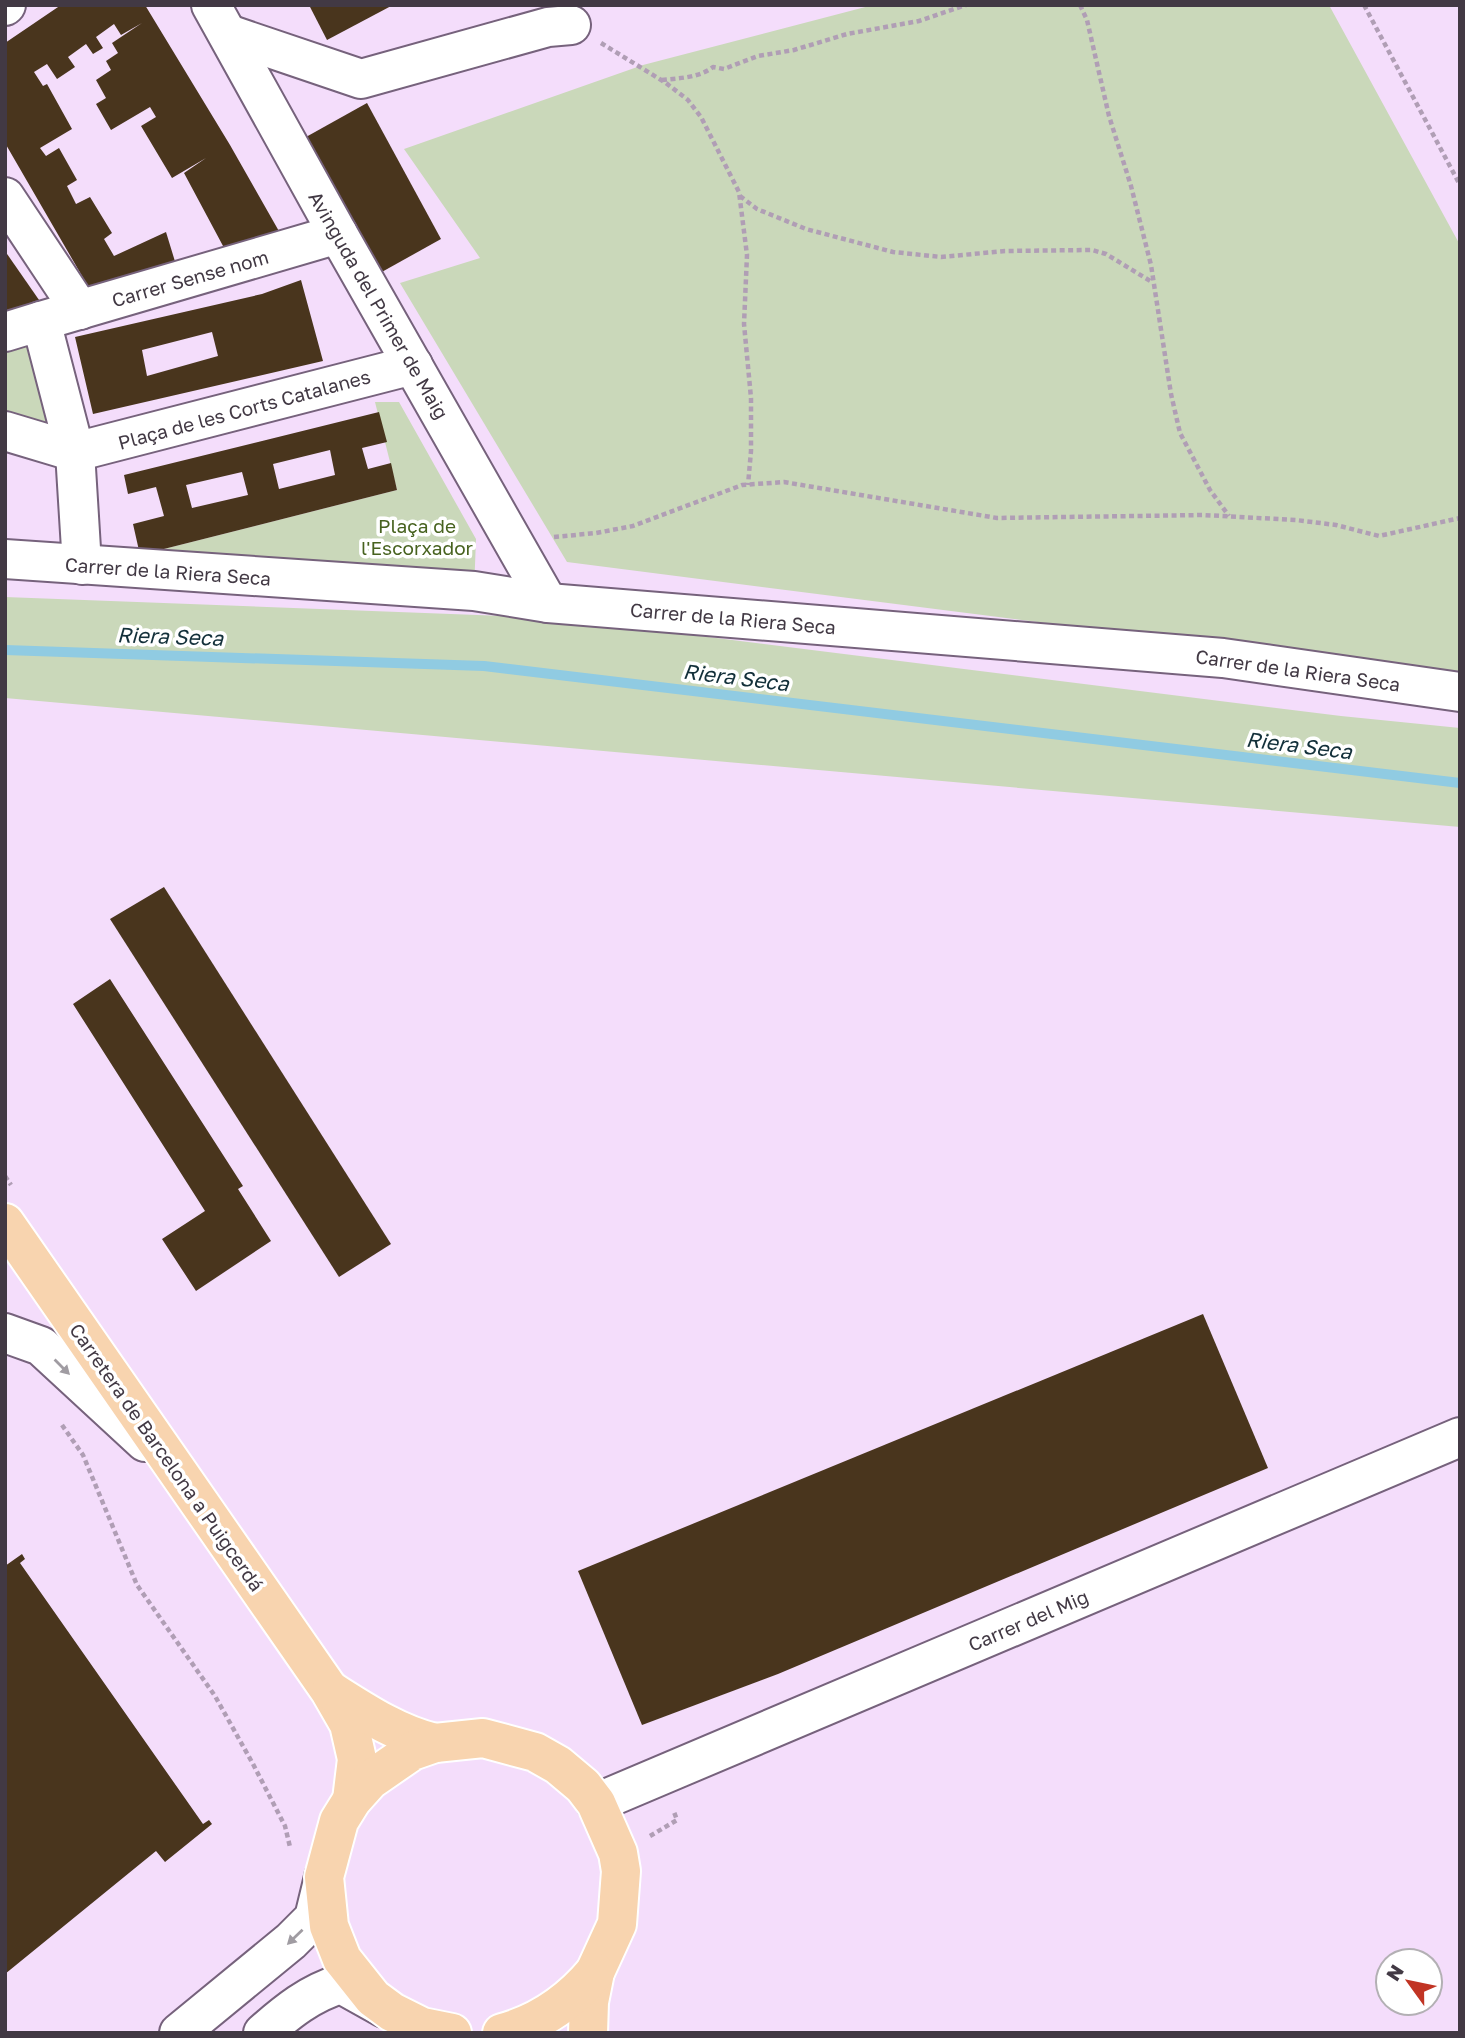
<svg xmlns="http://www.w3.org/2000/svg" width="1465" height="2038" font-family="'Golos Text',sans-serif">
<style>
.green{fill:#cad8ba}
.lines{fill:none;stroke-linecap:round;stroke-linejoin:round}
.stream{stroke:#90cbe2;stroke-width:10}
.building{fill:#49351d;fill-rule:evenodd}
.minor-casing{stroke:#76627c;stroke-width:42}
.major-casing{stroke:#fff;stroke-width:42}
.path{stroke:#b09eb5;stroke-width:4.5;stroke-dasharray:5 3.5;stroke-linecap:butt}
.minor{stroke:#fff;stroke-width:38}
.major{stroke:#f8d4af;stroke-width:38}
.oneway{fill:#a09ca2}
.labels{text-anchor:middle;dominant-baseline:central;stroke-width:7;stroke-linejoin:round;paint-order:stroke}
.street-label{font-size:19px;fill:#423944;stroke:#fff}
.park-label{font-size:19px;fill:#47621f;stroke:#fff}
.water-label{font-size:21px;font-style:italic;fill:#13303a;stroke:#fff}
</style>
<rect width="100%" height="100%" fill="#f4ddfb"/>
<g class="green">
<polygon points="873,5 1329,5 1460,245 1460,676 567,562 400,283 480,258 404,149 643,65"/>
<polygon points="41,321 75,452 5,431 5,332"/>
<polygon points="375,402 399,402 476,539 474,591 140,555 397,490"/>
<polygon points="5,597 557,618 1341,716 1460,728 1460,827 5,698"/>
</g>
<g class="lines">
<polyline class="stream" points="5,650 484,666 1460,783"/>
</g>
<g class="building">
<polygon points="61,5 145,5 230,145 280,233 230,259 184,173 206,158 172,178 141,126 156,117 150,107 111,130 96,104 106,98 96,80 111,70 106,61 118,53 112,43 142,23 121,35 114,24 96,37 103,48 93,54 86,44 68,57 75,67 57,79 47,64 34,72 43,86 47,84 72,129 40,148 46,156 59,148 77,180 67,186 76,204 90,197 112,233 104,239 114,256 166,232 177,268 93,295 5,143 5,43"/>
<polygon points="309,5 393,5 327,40"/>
<polygon points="367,103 441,239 380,273 306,137"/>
<polygon points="5,251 46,310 5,329"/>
<path d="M301,280L323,361L93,414L75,337L262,294ZM212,332L218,356L147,376L142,350Z"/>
<path d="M379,412L387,442L362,448L368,469L391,463L397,490L140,555L133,524L164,516L156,487L128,494L124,475ZM330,450L335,475L279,489L273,464ZM242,472L248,495L192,508L186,485Z"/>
<polygon points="164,887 391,1244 339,1277 110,919"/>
<polygon points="110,979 243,1186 238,1189 271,1241 196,1291 162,1239 205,1211 73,1004"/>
<polygon points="1203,1314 1268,1468 778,1674 642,1725 578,1571"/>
<polygon points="22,1554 25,1559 20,1563 203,1824 209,1820 212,1824 165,1862 156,1851 5,1974 5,1566"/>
</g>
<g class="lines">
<defs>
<g id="minor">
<polyline points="211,5 338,234 548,603"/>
<polyline points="5,6 6,5"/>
<polyline points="228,34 361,79 548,27 571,25"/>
<polyline points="5,197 80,310"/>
<polyline points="41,321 338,234"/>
<polyline points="5,332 41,321 75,452 82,565"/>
<polyline points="5,431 75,452"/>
<polyline points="75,452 413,365"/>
<polyline points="5,559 474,591 548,603 1223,658 1460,692"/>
<polyline points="5,1333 41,1346 145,1442"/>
<polyline points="596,1803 1460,1437"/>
<polyline points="179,2033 291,1941 314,1918 324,1877"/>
<path d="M263,2033C287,2012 310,1993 341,1984L384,2008"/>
</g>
<g id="major">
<polyline points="5,1223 330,1691 349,1724 357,1759 352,1800"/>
<path d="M331,1691C364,1712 397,1734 435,1743"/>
<polyline points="452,2033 422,2027 392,2012 373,1998 342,1959 329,1926 324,1877 339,1821 352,1800 370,1780 412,1751 435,1743 483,1738 535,1752 558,1765 583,1786 596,1803 618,1853 621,1871 617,1924 595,1972 589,2002 588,2033"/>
<path d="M502,2033C540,2023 570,2002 595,1972"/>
</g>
</defs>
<use href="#minor" class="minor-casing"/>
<use href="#major" class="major-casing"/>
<g class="path">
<polyline points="1080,5 1087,20 1109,116 1131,186 1151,265 1171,394 1180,433 1210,490 1229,516"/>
<polyline points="1364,5 1460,185"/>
<polyline points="601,43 666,83 688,100 701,117 739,192 747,255 744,324 751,398 751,451 748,485"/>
<path d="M662,80C679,78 699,78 713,67L724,69L758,56L794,50L847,34L919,21L966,5"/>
<polyline points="740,196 757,209 806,229 893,252 941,257 1005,251 1092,250 1106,254 1152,282"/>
<polyline points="554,537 596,533 633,526 742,485 784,482 997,518 1203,515 1296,520 1336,525 1379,536 1460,518"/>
<polyline points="5,1176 11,1185"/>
<polyline points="62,1425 83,1455 137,1585 215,1696 253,1764 285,1826 290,1847"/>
<polyline points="650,1836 677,1820 674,1812"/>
</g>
<use href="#minor" class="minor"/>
<use href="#major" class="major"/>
</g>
<defs><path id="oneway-solid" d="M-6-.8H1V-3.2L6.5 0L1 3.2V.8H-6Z" transform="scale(1.75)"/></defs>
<g class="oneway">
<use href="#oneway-solid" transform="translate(62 1367) rotate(45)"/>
<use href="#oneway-solid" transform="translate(295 1937) rotate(136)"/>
</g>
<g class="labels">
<g class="street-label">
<text transform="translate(190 278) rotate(-16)">Carrer Sense nom</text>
<text transform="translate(379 305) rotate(60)">Avinguda del Primer de Maig</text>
<text transform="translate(244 409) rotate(-15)">Plaça de les Corts Catalanes</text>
<text transform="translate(168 571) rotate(4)">Carrer de la Riera Seca</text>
<text transform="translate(733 618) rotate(5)">Carrer de la Riera Seca</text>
<text transform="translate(1298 670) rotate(8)">Carrer de la Riera Seca</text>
<text transform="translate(167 1457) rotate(55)">Carretera de Barcelona a Puigcerdá</text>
<text transform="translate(1028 1620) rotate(-23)">Carrer del Mig</text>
</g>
<g class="park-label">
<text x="417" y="525">Plaça de<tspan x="417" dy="22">l'Escorxador</tspan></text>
</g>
<g class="water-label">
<text transform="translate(170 636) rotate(2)">Riera Seca</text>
<text transform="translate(736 677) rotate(7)">Riera Seca</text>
<text transform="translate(1299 745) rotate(7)">Riera Seca</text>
</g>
</g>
<rect width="1465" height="2038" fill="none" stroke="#423944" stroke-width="14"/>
<g transform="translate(1409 1982) rotate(303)"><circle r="33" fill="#ffffff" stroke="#b3b0b4" stroke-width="2"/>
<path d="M0-5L12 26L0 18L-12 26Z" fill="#c13424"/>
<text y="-10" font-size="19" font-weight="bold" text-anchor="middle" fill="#423944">N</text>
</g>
</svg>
